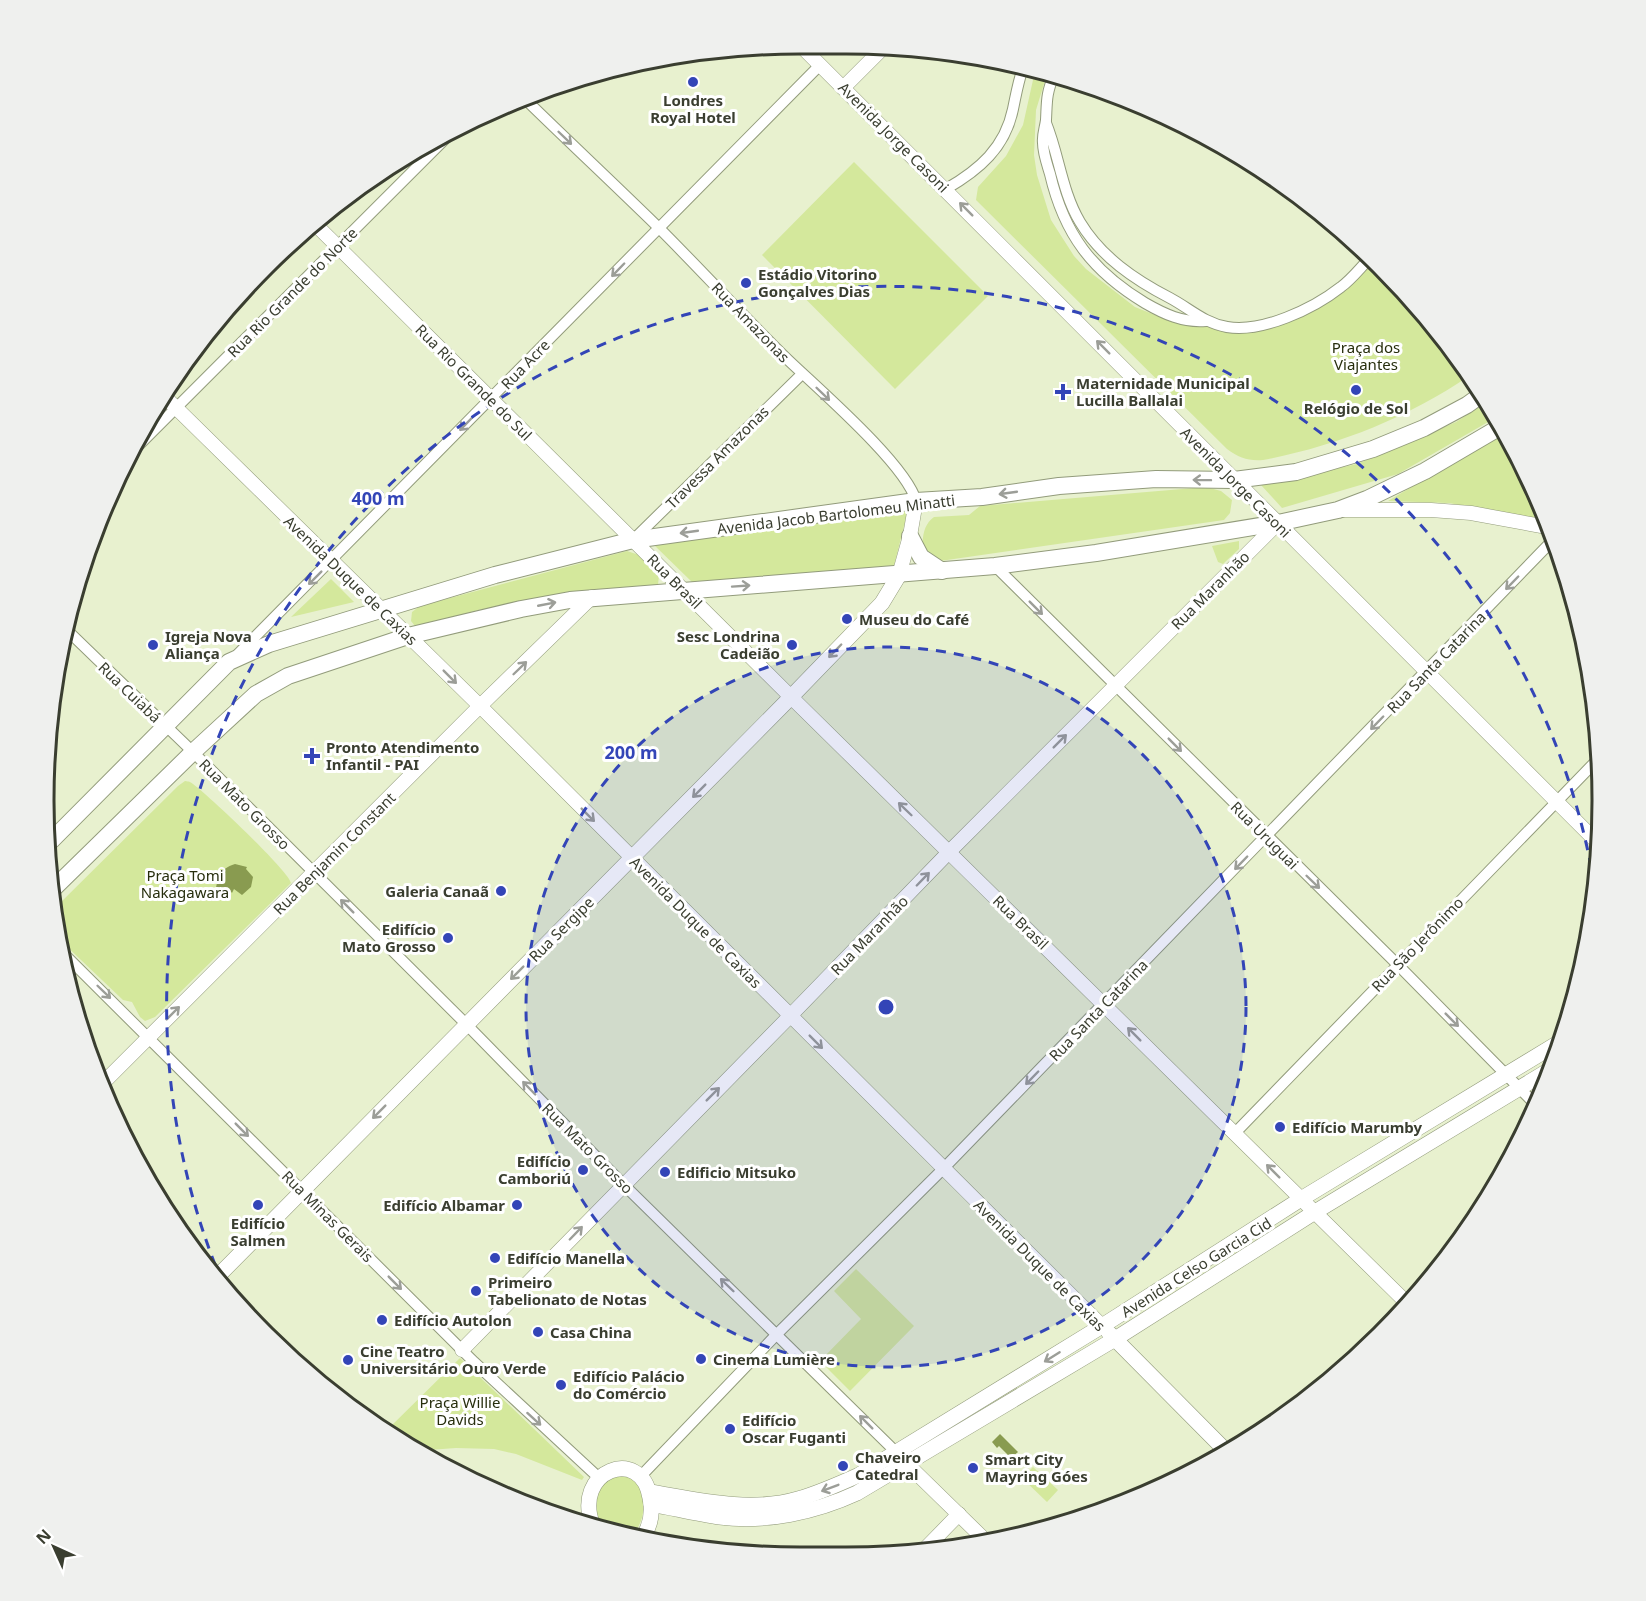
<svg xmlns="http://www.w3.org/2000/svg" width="1646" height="1601" font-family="'Noto Sans',sans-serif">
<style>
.green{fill:#d4e89c}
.water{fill:#899b50}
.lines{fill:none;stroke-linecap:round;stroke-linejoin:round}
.minor-casing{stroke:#929b7b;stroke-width:12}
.tertiary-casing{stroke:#929b7b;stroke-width:15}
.secondary-casing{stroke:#929b7b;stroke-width:16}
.primary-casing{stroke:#929b7b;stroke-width:18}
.minor{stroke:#fff;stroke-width:10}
.tertiary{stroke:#fff;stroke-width:14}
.secondary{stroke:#fff;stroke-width:15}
.primary{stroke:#fff;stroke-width:16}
.oneway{stroke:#9c9e98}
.ring{fill:none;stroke:#3345b7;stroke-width:3;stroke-dasharray:10 8}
.poi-dot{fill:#3345b7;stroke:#fff;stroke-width:2}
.labels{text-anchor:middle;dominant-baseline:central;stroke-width:6;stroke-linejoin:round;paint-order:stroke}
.poi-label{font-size:15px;font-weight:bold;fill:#3a3e30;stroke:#fff;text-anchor:start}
.street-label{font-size:15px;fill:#3a3e30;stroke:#fff}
.park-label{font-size:15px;fill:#272e0d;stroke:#fff}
.rim{fill:none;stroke:#3a3e30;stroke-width:3}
.centre{fill:#3345b7;stroke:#fff;stroke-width:3}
.ring-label{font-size:18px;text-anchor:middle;font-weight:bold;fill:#3345b7;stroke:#fff;stroke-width:6;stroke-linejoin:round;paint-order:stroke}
</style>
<rect width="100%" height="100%" fill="#e8f1cf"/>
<g class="green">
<path d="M1035,71L1047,74L1036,110L1034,155L1037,175L1051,220L1074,256L1086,269L1135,307L1165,319L1221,329L1307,311L1372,261L1446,340L1469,376C1407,418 1337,446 1263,460C1248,461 1239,458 1227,449L976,200L978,187L1006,156L1023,125Z"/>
<polygon points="854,162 988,296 895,389 762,255"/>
<polygon points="1485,403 1495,418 1398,474 1282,508 1261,485 1357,464 1456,422"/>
<polygon points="1503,432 1525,466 1546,522 1449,503 1388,501"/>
<path d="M1206,487L1221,491L1232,500L1230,513L1224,520L940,561H935L923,546C922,535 925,523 934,517L969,515L980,506Z"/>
<polygon points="908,510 894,566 693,583 652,543"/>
<polygon points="1239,541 1239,549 1223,564 1218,562 1212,546"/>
<polygon points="627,551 639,555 659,575 658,585 655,586 601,590 478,610 421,626 415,626 411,621 412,612 420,606"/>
<polygon points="331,579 354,602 291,617"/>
<path d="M185,781C190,782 189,781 193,784C208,795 289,871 291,883L155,1017L145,1021L140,1017L132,1002L123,1000L60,940L55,908L178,786Z"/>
<polygon points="856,1269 914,1326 850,1391 820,1361 861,1319 834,1291"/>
<polygon points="460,1358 584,1477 582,1480 516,1454 494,1449 456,1448 415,1451 386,1431"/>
<polygon points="1033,1467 1058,1490 1047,1502 1022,1478"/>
<path d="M610,1476H628C631,1479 636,1482 639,1485C648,1499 644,1524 632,1535L600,1527L596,1512L597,1493Z"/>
</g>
<g class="water">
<path d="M235,864L247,867L246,869L253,877L251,887L242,895L234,889L232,893L228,888L215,893C218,878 219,869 235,864Z"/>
<polygon points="1000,1434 1018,1452 1011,1458 999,1446 997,1448 992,1442"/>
</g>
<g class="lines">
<defs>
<g id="minor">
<path d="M1054,75C1046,94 1047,101 1046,120C1045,128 1042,135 1043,143C1043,153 1047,164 1050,174C1064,234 1092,271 1145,303C1164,314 1183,323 1206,321"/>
<path d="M523,97C568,141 613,183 658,227C701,270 742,315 785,357C816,387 906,464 916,501"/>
<path d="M1046,123C1059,155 1062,192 1080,222C1101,257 1135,280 1170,298C1189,308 1204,323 1227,327C1262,333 1313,309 1341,287C1352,279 1360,268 1370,258"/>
<path d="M946,189C979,170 1005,148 1013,109C1016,95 1018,82 1023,68"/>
<polyline points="133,451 451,133"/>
<polyline points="633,540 802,374"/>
<polyline points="995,566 1397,964 1535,1104"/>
<polyline points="69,632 193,752 466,1024 623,1184 901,1457"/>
<polyline points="238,654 820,65"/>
<polyline points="62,952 474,1362 598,1477"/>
<polyline points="1235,1133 1601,756"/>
<polyline points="640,1477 777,1334 943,1169 1553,540"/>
</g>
<g id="tertiary">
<polyline points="799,44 1598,843"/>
<polyline points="843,88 884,47"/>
<polyline points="315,224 791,697 1409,1305"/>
<polyline points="163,395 480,706 1102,1326"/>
<polyline points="1343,510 1431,510 1471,513 1547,527"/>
<polyline points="899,575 910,536 916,501"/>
<polyline points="102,1084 480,706 592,597"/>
<polyline points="462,1350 790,1016 949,852 1278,523"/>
<polyline points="907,1464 986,1541"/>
<polyline points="923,1551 959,1514"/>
</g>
<g id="secondary">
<polyline points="216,1278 791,697 882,603 899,575"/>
<polyline points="1109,1333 1226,1451"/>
<path d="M650,1492C697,1500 751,1513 798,1499C819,1493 839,1484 859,1475L1102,1326L1301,1199L1563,1040"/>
<path d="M651,1504C674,1508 697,1514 720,1517C766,1523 816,1512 857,1493L1115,1339L1315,1212L1551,1069"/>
<path d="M593,1526C571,1470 642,1445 650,1498C653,1512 651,1525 643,1537"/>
</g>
<g id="primary">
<polyline points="910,536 921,557 942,571"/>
<polyline points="45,847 229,662 269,644 495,575 633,540 916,501 982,497 1059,486 1156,479 1234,480 1296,472 1373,449 1424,428 1467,405 1481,395"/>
<polyline points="52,890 193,752 256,694 288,676 408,636 521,609 570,600 995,566 1096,553 1278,523 1338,510 1367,499 1425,471 1500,427"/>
</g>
</defs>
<use href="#minor" class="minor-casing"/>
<use href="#tertiary" class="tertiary-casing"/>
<use href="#secondary" class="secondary-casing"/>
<use href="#primary" class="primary-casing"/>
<use href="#minor" class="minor"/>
<use href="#tertiary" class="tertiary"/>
<use href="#secondary" class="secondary"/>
<use href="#primary" class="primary"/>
</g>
<defs><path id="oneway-shaft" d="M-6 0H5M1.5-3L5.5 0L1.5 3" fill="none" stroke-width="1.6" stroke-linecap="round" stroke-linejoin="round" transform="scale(1.5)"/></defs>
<g class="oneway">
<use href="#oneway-shaft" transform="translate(565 138) rotate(44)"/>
<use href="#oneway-shaft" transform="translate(966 209) rotate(-135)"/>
<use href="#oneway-shaft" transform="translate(618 270) rotate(134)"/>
<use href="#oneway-shaft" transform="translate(1103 347) rotate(-135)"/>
<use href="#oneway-shaft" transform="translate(823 394) rotate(44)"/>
<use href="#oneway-shaft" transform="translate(466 424) rotate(134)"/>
<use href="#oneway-shaft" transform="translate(1202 480) rotate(-179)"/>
<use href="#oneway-shaft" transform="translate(1008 493) rotate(172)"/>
<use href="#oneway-shaft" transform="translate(689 532) rotate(172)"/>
<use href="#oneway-shaft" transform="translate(315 578) rotate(135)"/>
<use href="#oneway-shaft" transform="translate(1512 583) rotate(134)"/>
<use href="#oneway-shaft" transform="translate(741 586) rotate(-4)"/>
<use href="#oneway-shaft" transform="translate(547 604) rotate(-11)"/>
<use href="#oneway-shaft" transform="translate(1036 608) rotate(45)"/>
<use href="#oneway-shaft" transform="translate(835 651) rotate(134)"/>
<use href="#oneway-shaft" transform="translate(520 668) rotate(-44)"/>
<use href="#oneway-shaft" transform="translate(450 677) rotate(45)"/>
<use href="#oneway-shaft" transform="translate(1377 723) rotate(134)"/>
<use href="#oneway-shaft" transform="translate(1060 741) rotate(-45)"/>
<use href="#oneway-shaft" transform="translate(1175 745) rotate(45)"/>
<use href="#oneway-shaft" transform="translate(699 791) rotate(135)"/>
<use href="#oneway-shaft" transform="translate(905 809) rotate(-136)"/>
<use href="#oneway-shaft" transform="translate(588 815) rotate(45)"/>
<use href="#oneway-shaft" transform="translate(1241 863) rotate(134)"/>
<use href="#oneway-shaft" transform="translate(923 879) rotate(-46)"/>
<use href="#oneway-shaft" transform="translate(1313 882) rotate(44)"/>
<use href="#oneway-shaft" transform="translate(347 906) rotate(-135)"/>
<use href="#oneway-shaft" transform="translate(517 973) rotate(135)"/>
<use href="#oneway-shaft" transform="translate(104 992) rotate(44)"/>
<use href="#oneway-shaft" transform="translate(173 1013) rotate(-45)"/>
<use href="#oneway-shaft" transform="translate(1452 1020) rotate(45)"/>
<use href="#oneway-shaft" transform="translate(1134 1034) rotate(-135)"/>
<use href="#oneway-shaft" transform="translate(816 1042) rotate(45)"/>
<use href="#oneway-shaft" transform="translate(1032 1078) rotate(134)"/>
<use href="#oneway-shaft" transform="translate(529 1088) rotate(-134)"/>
<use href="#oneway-shaft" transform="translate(713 1094) rotate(-45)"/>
<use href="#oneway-shaft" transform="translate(379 1112) rotate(135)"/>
<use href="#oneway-shaft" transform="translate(242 1130) rotate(45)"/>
<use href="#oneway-shaft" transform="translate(1273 1171) rotate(-135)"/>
<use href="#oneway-shaft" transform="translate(576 1233) rotate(-46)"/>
<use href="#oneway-shaft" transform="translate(395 1283) rotate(45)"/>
<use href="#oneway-shaft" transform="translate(727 1285) rotate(-136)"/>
<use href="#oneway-shaft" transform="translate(1052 1357) rotate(148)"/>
<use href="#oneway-shaft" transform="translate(534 1419) rotate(42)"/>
<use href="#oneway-shaft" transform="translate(866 1422) rotate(-135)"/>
<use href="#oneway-shaft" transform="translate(830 1488) rotate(159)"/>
</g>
<circle cx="886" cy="1007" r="360" fill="#3345b7" fill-opacity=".12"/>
<g class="ring">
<circle cx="886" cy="1007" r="360"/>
<path d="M222 1282A719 719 0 1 1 1595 888"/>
</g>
<g class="poi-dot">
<circle cx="693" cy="82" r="6"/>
<circle cx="746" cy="283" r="6"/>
<circle cx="1356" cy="390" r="6"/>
<path d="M1060 383h6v6h6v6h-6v6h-6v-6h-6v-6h6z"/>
<circle cx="847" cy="619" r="6"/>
<circle cx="153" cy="645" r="6"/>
<circle cx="792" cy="645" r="6"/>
<path d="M309 747h6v6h6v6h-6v6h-6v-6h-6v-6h6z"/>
<circle cx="501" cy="891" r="6"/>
<circle cx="448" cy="938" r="6"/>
<circle cx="1280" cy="1127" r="6"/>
<circle cx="583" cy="1170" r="6"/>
<circle cx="665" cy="1172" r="6"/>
<circle cx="258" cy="1205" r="6"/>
<circle cx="517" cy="1205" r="6"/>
<circle cx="495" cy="1258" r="6"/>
<circle cx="476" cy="1291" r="6"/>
<circle cx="382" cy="1320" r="6"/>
<circle cx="538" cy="1332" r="6"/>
<circle cx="701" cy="1359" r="6"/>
<circle cx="348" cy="1360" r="6"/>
<circle cx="561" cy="1385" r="6"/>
<circle cx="730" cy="1429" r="6"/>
<circle cx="843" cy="1466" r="6"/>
<circle cx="973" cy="1468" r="6"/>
</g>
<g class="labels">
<g class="poi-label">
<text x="693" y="100" text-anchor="middle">Londres<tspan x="693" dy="17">Royal Hotel</tspan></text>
<text x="758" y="274">Estádio Vitorino<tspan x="758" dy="17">Gonçalves Dias</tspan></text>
<text x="1076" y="383">Maternidade Municipal<tspan x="1076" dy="17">Lucilla Ballalai</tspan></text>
<text x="1356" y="408" text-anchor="middle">Relógio de Sol</text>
<text x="859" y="619">Museu do Café</text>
<text x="165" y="636">Igreja Nova<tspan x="165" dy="17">Aliança</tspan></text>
<text x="780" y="636" text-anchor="end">Sesc Londrina<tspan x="780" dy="17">Cadeião</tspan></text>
<text x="326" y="747">Pronto Atendimento<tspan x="326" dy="17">Infantil - PAI</tspan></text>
<text x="489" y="891" text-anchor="end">Galeria Canaã</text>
<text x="436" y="929" text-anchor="end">Edifício<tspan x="436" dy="17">Mato Grosso</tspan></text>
<text x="1292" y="1127">Edifício Marumby</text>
<text x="571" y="1161" text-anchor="end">Edifício<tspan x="571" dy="17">Camboriú</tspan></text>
<text x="677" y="1172">Edificio Mitsuko</text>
<text x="505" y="1205" text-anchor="end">Edifício Albamar</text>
<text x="258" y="1223" text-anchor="middle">Edifício<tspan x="258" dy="17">Salmen</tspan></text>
<text x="507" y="1258">Edifício Manella</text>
<text x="488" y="1282">Primeiro<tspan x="488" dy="17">Tabelionato de Notas</tspan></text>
<text x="394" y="1320">Edifício Autolon</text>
<text x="550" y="1332">Casa China</text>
<text x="360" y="1351">Cine Teatro<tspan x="360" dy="17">Universitário Ouro Verde</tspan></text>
<text x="713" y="1359">Cinema Lumière</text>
<text x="573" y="1376">Edifício Palácio<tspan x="573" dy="17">do Comércio</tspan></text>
<text x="742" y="1420">Edifício<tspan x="742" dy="17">Oscar Fuganti</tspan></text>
<text x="855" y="1457">Chaveiro<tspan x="855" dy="17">Catedral</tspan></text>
<text x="985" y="1459">Smart City<tspan x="985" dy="17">Mayring Góes</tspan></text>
</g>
<g class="street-label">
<text transform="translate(894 137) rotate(45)">Avenida Jorge Casoni</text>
<text transform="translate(292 292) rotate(-45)">Rua Rio Grande do Norte</text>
<text transform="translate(751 322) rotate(46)">Rua Amazonas</text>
<text transform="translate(525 364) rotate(-46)">Rua Acre</text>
<text transform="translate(474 382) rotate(45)">Rua Rio Grande do Sul</text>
<text transform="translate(717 457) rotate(-45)">Travessa Amazonas</text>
<text transform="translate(1236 482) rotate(45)">Avenida Jorge Casoni</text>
<text transform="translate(836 514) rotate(-7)">Avenida Jacob Bartolomeu Minatti</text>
<text transform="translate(351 580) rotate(44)">Avenida Duque de Caxias</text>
<text transform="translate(675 581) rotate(45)">Rua Brasil</text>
<text transform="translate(1210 590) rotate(-45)">Rua Maranhão</text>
<text transform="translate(1436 662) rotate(-46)">Rua Santa Catarina</text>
<text transform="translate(130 692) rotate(44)">Rua Cuiabá</text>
<text transform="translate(245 804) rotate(45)">Rua Mato Grosso</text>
<text transform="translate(1265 835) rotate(45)">Rua Uruguai</text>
<text transform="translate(334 853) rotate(-45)">Rua Benjamin Constant</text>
<text transform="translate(696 922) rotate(45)">Avenida Duque de Caxias</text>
<text transform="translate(1021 922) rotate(44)">Rua Brasil</text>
<text transform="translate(561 929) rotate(-45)">Rua Sergipe</text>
<text transform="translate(869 935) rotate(-46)">Rua Maranhão</text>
<text transform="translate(1417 944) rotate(-46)">Rua São Jerônimo</text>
<text transform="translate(1098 1010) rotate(-46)">Rua Santa Catarina</text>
<text transform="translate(588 1148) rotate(45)">Rua Mato Grosso</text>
<text transform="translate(328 1216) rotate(45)">Rua Minas Gerais</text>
<text transform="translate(1040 1265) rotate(45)">Avenida Duque de Caxias</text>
<text transform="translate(1196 1267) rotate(-32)">Avenida Celso Garcia Cid</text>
</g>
<g class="park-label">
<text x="1366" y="347">Praça dos<tspan x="1366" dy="17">Viajantes</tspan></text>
<text x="185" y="875">Praça Tomi<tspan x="185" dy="17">Nakagawara</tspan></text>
<text x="460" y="1402">Praça Willie<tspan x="460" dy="17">Davids</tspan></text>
</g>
</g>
<path d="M0 0H1646V1601H0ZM800 54H846A746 746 0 0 1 1592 800V801A746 746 0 0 1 846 1547H800A746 746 0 0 1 54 801V800A746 746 0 0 1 800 54Z" fill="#eff0ee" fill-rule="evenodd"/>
<path class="rim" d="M800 54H846A746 746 0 0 1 1592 800V801A746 746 0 0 1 846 1547H800A746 746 0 0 1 54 801V800A746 746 0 0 1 800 54Z"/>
<circle cx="886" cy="1007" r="9" class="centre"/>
<g class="ring-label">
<text x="378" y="505">400 m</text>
<text x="631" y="759">200 m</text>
</g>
<g transform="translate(54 1547) rotate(315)" stroke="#ffffff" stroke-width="4.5" paint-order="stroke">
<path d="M0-4.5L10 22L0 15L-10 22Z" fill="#3a3e30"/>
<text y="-9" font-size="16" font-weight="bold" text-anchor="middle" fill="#3a3e30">N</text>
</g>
</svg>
